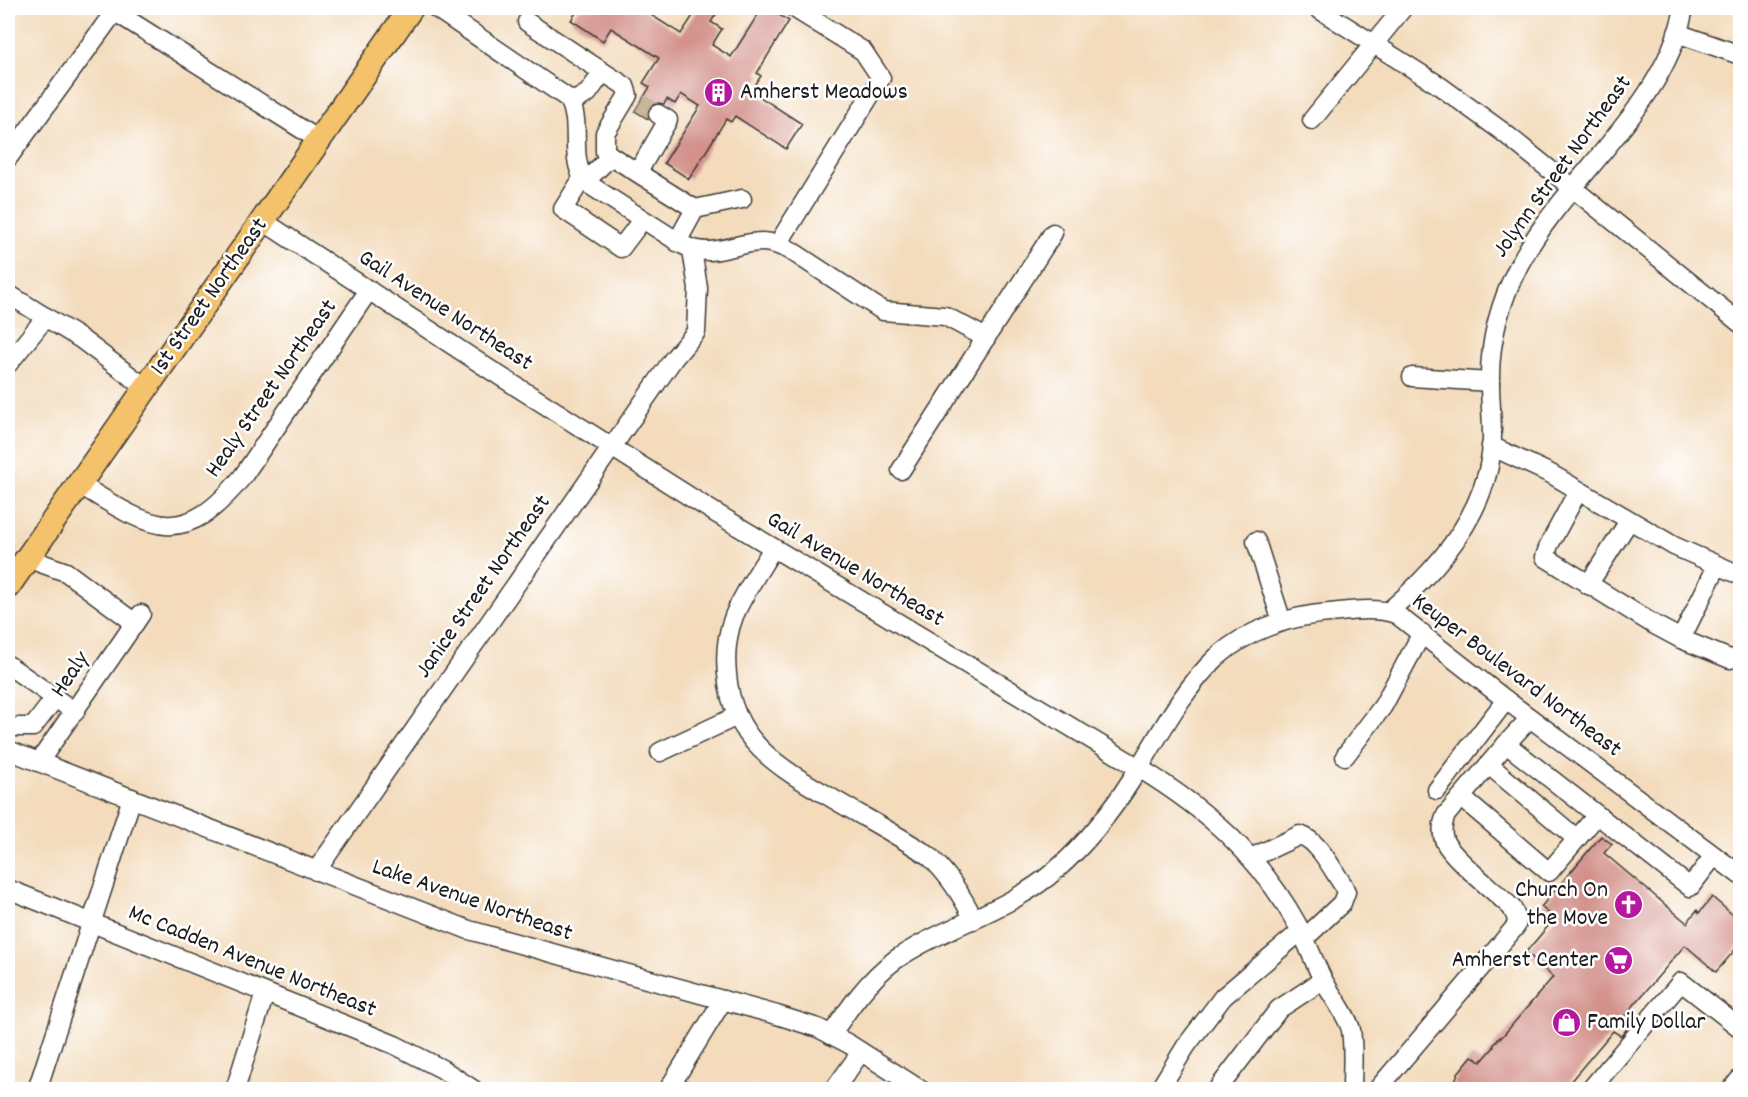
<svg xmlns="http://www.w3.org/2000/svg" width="1748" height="1097" font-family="Dekko,sans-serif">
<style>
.building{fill:#d3918a}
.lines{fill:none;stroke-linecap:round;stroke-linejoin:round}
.minor-tunnel{stroke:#c8b59c;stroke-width:18;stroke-dasharray:18 9;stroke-linecap:butt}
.minor-casing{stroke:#3c3934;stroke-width:21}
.major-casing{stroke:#3c3934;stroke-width:27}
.minor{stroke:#fff;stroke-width:18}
.major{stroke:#f3c26a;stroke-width:24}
.labels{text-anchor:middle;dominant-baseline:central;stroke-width:5;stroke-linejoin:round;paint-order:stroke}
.poi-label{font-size:24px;fill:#1c1c1c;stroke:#fff;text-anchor:start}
.street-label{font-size:24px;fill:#1c1c1c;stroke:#fff}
</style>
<rect width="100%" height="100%" fill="#fff"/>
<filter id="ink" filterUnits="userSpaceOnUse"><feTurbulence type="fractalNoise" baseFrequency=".0167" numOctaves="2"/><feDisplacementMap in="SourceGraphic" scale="12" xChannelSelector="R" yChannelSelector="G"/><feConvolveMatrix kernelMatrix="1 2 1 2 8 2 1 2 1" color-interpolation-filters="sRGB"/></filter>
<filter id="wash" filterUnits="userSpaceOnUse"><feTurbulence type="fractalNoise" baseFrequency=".008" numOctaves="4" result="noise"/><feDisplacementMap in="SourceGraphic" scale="24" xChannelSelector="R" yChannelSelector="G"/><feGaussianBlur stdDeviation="1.35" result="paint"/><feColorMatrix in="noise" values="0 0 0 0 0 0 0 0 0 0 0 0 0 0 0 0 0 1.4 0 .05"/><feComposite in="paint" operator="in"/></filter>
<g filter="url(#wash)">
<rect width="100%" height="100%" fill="#f3dbbc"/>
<g id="blocks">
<g class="building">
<polygon points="579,8 640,8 681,34 698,8 712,8 718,11 711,22 722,29 712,45 731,57 762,8 768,8 789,21 757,73 761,76 751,91 802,124 786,149 735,116 731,122 726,119 689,179 664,163 700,106 681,94 675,104 667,99 664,104 658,103 652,105 647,113 648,119 635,111 650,87 643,83 659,58 611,28 603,41 571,20"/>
<polygon points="1601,836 1612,844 1604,853 1687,923 1697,910 1699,913 1712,897 1740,921 1740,944 1716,972 1685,945 1623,1018 1630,1025 1621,1036 1613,1031 1564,1089 1452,1089 1458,1073 1472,1056 1481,1062 1494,1047 1493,1046 1500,1037 1501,1038 1553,977 1526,952 1555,918 1541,907"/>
</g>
</g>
</g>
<g filter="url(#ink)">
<use href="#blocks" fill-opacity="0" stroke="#3c3934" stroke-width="1.5"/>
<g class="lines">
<polyline class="minor-tunnel" points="640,103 658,114"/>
<defs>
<g id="minor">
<polyline points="109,8 319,140"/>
<path d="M436,8L569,99C583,126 568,154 585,182L683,245C714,260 733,242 763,242C773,242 781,246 790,250L883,311L945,316L986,338"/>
<polyline points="1317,8 1437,84 1503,132 1740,323"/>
<polyline points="527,22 603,72"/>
<polyline points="1677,33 1740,55"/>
<polyline points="571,103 588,93 603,72 625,86 628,95 605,133 605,152 611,156 585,182"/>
<polyline points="1312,120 1403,8"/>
<polyline points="611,156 695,209 677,242"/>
<polyline points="8,158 115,11"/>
<polyline points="638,172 668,120 658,114"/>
<polyline points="582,179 563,209 621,248 642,220"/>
<polyline points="695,209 742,199"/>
<path d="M263,221L492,371L714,512L1139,768C1206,809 1258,854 1297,924C1307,941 1313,960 1322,978C1329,992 1348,1016 1351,1030C1354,1049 1352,1070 1352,1090"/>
<polyline points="778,244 881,78 863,51 794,8"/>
<polyline points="8,294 81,339 146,388"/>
<polyline points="8,364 46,317"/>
<polyline points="1412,377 1490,382"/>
<polyline points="1491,446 1551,474 1674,546 1740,575"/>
<polyline points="901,470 1053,233"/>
<path d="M79,484C150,528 182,552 243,476L369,290"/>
<polyline points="1578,491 1549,545 1545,557 1653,624 1681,639"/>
<polyline points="1256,541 1282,622"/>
<path d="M773,548C760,570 744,592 734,616C727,634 725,655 727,674C732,741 778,767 830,797C863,817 897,834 929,856C949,875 962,895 974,920"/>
<polyline points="28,556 38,562 66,572 135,623"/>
<polyline points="1717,566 1681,639 1730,659 1740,657"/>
<polyline points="1588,585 1629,521"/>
<path d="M1389,611C1436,571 1482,519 1491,455C1494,431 1490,407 1490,383C1489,341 1500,302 1519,265C1565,177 1665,109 1684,8"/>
<polyline points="8,665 75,712"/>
<polyline points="1530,718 1506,744 1690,887 1714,856"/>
<polyline points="17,727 33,727 55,698"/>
<polyline points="8,750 469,930 777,1015 818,1028 849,1044 921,1090"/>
<polyline points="660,752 737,716"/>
<polyline points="1345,756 1383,706 1422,633"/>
<polyline points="39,762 141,614"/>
<polyline points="1489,765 1577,839"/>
<polyline points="1437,790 1506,700"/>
<polyline points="1461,797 1549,872 1597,815"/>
<path d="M1251,858L1300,835C1319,841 1332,869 1343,885L1346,892L1342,903L1305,938"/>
<polyline points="316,871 674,358 696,332 698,288 692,250"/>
<polyline points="8,889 395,1045 442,1069 474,1090"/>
<path d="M831,1035C849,1008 868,980 895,960C946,925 1009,911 1056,870C1086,844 1111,812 1132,779C1158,738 1181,691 1217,657C1247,630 1290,616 1329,613C1350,611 1376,607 1396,614L1506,700L1740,875"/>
<polyline points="37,1090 132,798"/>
<polyline points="235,1090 265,993"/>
<polyline points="668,1090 723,1000"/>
<polyline points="834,1090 861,1052"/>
<polyline points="1159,1090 1186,1046 1223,997 1301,931"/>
<polyline points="1217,1090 1279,1009 1323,980"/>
<path d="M1377,1090L1516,926L1517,919L1512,908C1497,893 1453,859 1445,842C1441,833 1442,824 1446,815L1506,744"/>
<polyline points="1590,1090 1681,982 1740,1028"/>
<polyline points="1731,1090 1740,1079"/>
</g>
<polyline id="major" points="8,586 411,8"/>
</defs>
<use href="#minor" class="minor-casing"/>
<use href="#major" class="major-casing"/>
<use href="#minor" class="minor"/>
<use href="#major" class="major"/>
</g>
</g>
<defs>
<symbol id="building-disc" viewBox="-11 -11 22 22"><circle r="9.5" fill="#b5179e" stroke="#fff"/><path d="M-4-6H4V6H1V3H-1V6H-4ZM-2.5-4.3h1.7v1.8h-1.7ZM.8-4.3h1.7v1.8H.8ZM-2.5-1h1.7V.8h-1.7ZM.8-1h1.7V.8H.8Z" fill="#fff"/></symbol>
<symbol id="church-disc" viewBox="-11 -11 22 22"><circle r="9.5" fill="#b5179e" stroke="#fff"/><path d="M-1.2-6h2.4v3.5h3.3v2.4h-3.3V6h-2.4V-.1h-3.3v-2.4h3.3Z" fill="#fff"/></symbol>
<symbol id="supermarket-disc" viewBox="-11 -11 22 22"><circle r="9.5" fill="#b5179e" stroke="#fff"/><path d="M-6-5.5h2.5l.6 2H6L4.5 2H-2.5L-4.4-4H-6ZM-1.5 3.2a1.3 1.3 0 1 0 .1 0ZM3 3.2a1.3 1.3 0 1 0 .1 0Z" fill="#fff"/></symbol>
<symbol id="shop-disc" viewBox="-11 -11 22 22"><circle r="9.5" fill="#b5179e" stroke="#fff"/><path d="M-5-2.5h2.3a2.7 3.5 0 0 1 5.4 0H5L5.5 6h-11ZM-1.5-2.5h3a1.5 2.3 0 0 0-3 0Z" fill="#fff"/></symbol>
</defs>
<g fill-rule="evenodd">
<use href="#building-disc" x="702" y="76" width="33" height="33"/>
<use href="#church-disc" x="1612" y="888" width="33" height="33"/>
<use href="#supermarket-disc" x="1602" y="944" width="33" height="33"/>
<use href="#shop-disc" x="1550" y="1006" width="33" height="33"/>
</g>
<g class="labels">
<g class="poi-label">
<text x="740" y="93">Amherst Meadows</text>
<text x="1608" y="891" text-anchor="end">Church On<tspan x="1608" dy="28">the Move</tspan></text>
<text x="1598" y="961" text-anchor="end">Amherst Center</text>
<text x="1587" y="1023">Family Dollar</text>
</g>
<g class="street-label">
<text transform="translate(1563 167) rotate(-54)">Jolynn Street Northeast</text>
<text transform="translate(210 297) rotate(-55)">1st Street Northeast</text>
<text transform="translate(445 311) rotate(33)">Gail Avenue Northeast</text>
<text transform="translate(272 389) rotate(-55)">Healy Street Northeast</text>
<text transform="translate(855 570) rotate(31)">Gail Avenue Northeast</text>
<text transform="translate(484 587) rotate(-55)">Janice Street Northeast</text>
<text transform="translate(71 675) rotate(-56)">Healy</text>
<text transform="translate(1516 676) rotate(37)">Keuper Boulevard Northeast</text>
<text transform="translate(472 901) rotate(19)">Lake Avenue Northeast</text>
<text transform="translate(252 962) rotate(22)">Mc Cadden Avenue Northeast</text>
</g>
</g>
<rect width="1748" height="1097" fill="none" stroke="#fff" stroke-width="30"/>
</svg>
